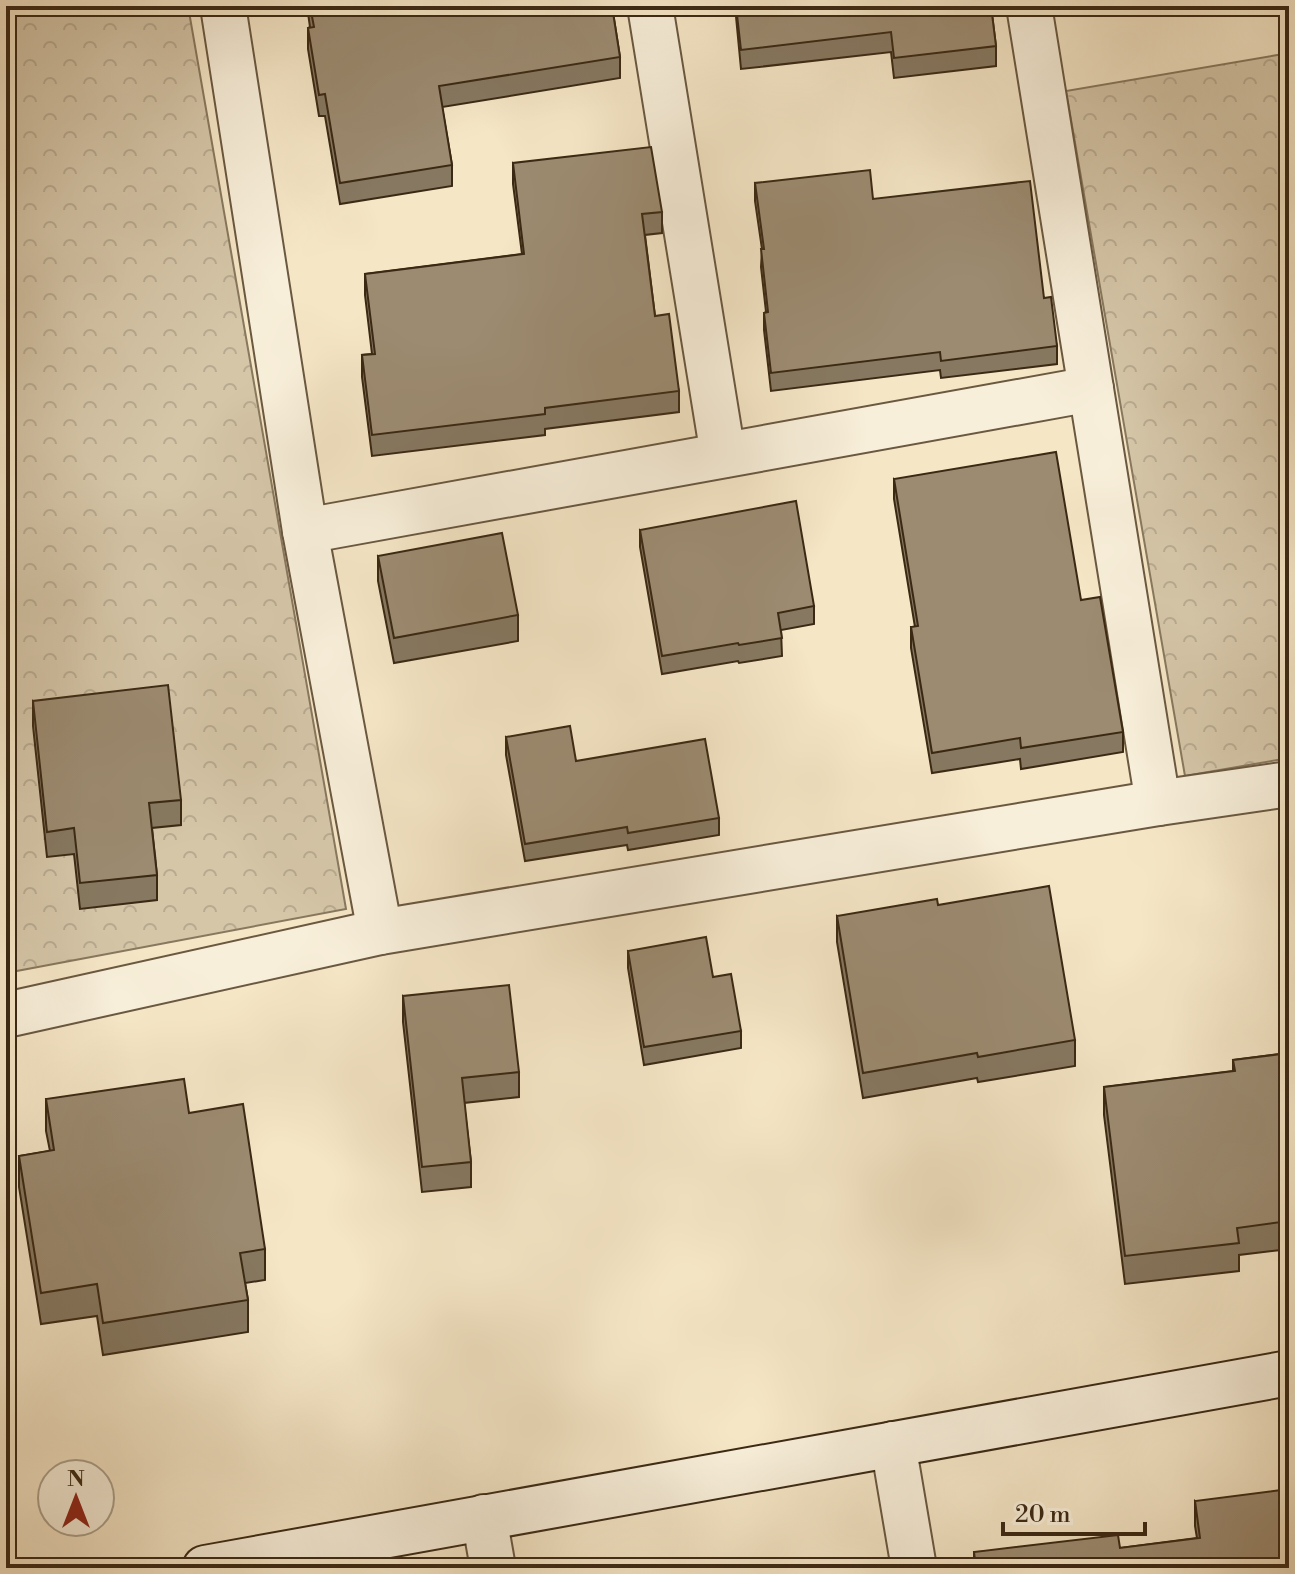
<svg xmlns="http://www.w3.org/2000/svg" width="1295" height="1574" font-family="'Libre Bodoni',serif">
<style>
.forest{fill:url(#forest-crowns);stroke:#88785e;stroke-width:2}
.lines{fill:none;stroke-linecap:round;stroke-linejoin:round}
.street-casing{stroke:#6a5840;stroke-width:48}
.secondary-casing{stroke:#3b2914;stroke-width:48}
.street{stroke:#f8efda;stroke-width:44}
.secondary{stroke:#f8efda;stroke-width:44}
.wall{fill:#867861;stroke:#3b2914;stroke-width:2}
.building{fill:#9c8b71;stroke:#3b2914;stroke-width:2}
</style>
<defs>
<pattern id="forest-crowns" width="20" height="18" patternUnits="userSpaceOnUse" patternTransform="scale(2)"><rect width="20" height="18" fill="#d5c6a8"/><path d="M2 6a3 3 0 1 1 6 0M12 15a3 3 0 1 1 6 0" fill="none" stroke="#b8aa90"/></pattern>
</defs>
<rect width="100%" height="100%" fill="#f5e6c6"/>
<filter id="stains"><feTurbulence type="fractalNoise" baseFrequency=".0025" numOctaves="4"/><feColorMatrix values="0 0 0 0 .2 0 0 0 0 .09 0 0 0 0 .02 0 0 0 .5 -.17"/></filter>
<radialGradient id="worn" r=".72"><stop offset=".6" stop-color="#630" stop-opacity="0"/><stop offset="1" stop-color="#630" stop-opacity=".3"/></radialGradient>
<g class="forest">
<polygon points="6,6 188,6 346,909 6,973"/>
<polygon points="1289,53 1289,758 1185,776 1066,91"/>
</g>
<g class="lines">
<defs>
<g id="street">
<polyline points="223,6 305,531 380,932"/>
<polyline points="650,6 723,455"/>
<polyline points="1029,6 1158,803"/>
<polyline points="305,531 1091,389"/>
<polyline points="6,1015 380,932 1158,803 1289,784"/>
<polyline points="893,1444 914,1568"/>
<polyline points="484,1517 493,1568"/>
</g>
<polyline id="secondary" points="205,1568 1289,1373"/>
</defs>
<use href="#street" class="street-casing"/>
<use href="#secondary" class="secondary-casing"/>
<use href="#street" class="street"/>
<use href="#secondary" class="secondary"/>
</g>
<g class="wall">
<polygon points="307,6 612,6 620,57 620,78 442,107 452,165 452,186 340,204 325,116 319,116 308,49 308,28 310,27"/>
<polygon points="735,6 991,6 996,46 996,66 894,78 891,52 741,69"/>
<polygon points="513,163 662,212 662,233 645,235 655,316 679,391 679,412 545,429 545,435 372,456 362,377 362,355 372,354 365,295 365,274 522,254 513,184"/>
<polygon points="755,183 873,199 1044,298 1057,346 1057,364 941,378 940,370 771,391 764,330 764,313 766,312 761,267 762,249 755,201"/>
<polygon points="894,479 1081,600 1123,732 1123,752 1021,769 1020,759 932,773 911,648 911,627 915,627 894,499"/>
<polygon points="640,530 814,606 814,624 781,630 782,656 739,663 738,661 662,674 640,547"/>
<polygon points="378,556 518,615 518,641 394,663 378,581"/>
<polygon points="33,701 181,800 181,825 152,828 157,875 157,900 80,909 74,854 47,857 33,726"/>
<polygon points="506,737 576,761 719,818 719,835 628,850 627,845 525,861 506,755"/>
<polygon points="837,916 1075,1040 1075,1066 978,1082 977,1078 863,1098 837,942"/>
<polygon points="628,951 713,977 741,1031 741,1048 644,1065 628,968"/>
<polygon points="403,996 519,1072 519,1097 464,1103 471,1162 471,1187 422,1192 403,1022"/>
<polygon points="1289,1053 1289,1249 1239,1255 1239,1271 1125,1284 1104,1115 1104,1087 1233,1071 1233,1060"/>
<polygon points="46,1099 189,1113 265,1249 265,1280 245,1283 248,1300 248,1332 103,1355 97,1316 41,1324 19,1187 19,1156 50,1151 46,1131"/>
<polygon points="1195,1501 1289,1568 974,1568 974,1552 1120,1548 1197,1538 1195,1526"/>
</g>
<g class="building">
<polygon points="310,6 612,6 620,57 439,86 452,165 340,183 325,94 319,95 308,28 314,27"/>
<polygon points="736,6 991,6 996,46 894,58 891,32 741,50"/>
<polygon points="651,147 662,212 642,214 655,316 669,314 679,391 545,408 545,414 372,435 362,355 375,354 365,274 524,254 513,163"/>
<polygon points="870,170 873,199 1030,181 1044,298 1051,297 1057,346 941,361 940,352 771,373 764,313 768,312 761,249 764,249 755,183"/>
<polygon points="1056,452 1081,600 1100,597 1123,732 1021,748 1020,738 932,753 911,627 918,626 894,479"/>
<polygon points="796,501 814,606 778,613 782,638 739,645 738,643 662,656 640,530"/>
<polygon points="502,533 518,615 394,638 378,556"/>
<polygon points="168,685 181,800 149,803 157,875 80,883 74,828 47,832 33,701"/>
<polygon points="570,726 576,761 705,739 719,818 628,833 627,827 525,844 506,737"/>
<polygon points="1049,886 1075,1040 978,1057 977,1053 863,1073 837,916 937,899 938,905"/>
<polygon points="706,937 713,977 731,974 741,1031 644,1047 628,951"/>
<polygon points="509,985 519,1072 462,1078 471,1162 422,1167 403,996"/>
<polygon points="1289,1053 1289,1221 1237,1228 1239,1243 1125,1256 1104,1087 1235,1071 1233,1060"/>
<polygon points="184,1079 189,1113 243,1104 265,1249 240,1253 248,1300 103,1323 97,1284 41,1293 19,1156 54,1150 46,1099"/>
<polygon points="1289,1489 1289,1568 976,1568 974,1552 1118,1535 1120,1548 1200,1538 1195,1501"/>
</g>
<rect width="1295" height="1574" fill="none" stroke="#f5e6c6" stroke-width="32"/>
<rect x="8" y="8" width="1279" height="1558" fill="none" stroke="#3b2914" stroke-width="4"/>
<rect x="16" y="16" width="1263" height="1542" fill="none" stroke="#3b2914" stroke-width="2"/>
<g transform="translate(76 1498)"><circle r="38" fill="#f8efda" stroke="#aca08b" stroke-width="2"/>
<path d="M0-6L14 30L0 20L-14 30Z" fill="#8f2418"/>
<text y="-12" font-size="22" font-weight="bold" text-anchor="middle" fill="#3b2914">N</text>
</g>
<path d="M1003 1522v12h142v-12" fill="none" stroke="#3b2914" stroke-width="4"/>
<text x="1015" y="1522" font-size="24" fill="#3b2914" stroke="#f8efda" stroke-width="6" paint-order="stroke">20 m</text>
<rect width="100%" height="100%" filter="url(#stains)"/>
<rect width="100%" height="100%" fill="url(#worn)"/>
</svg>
